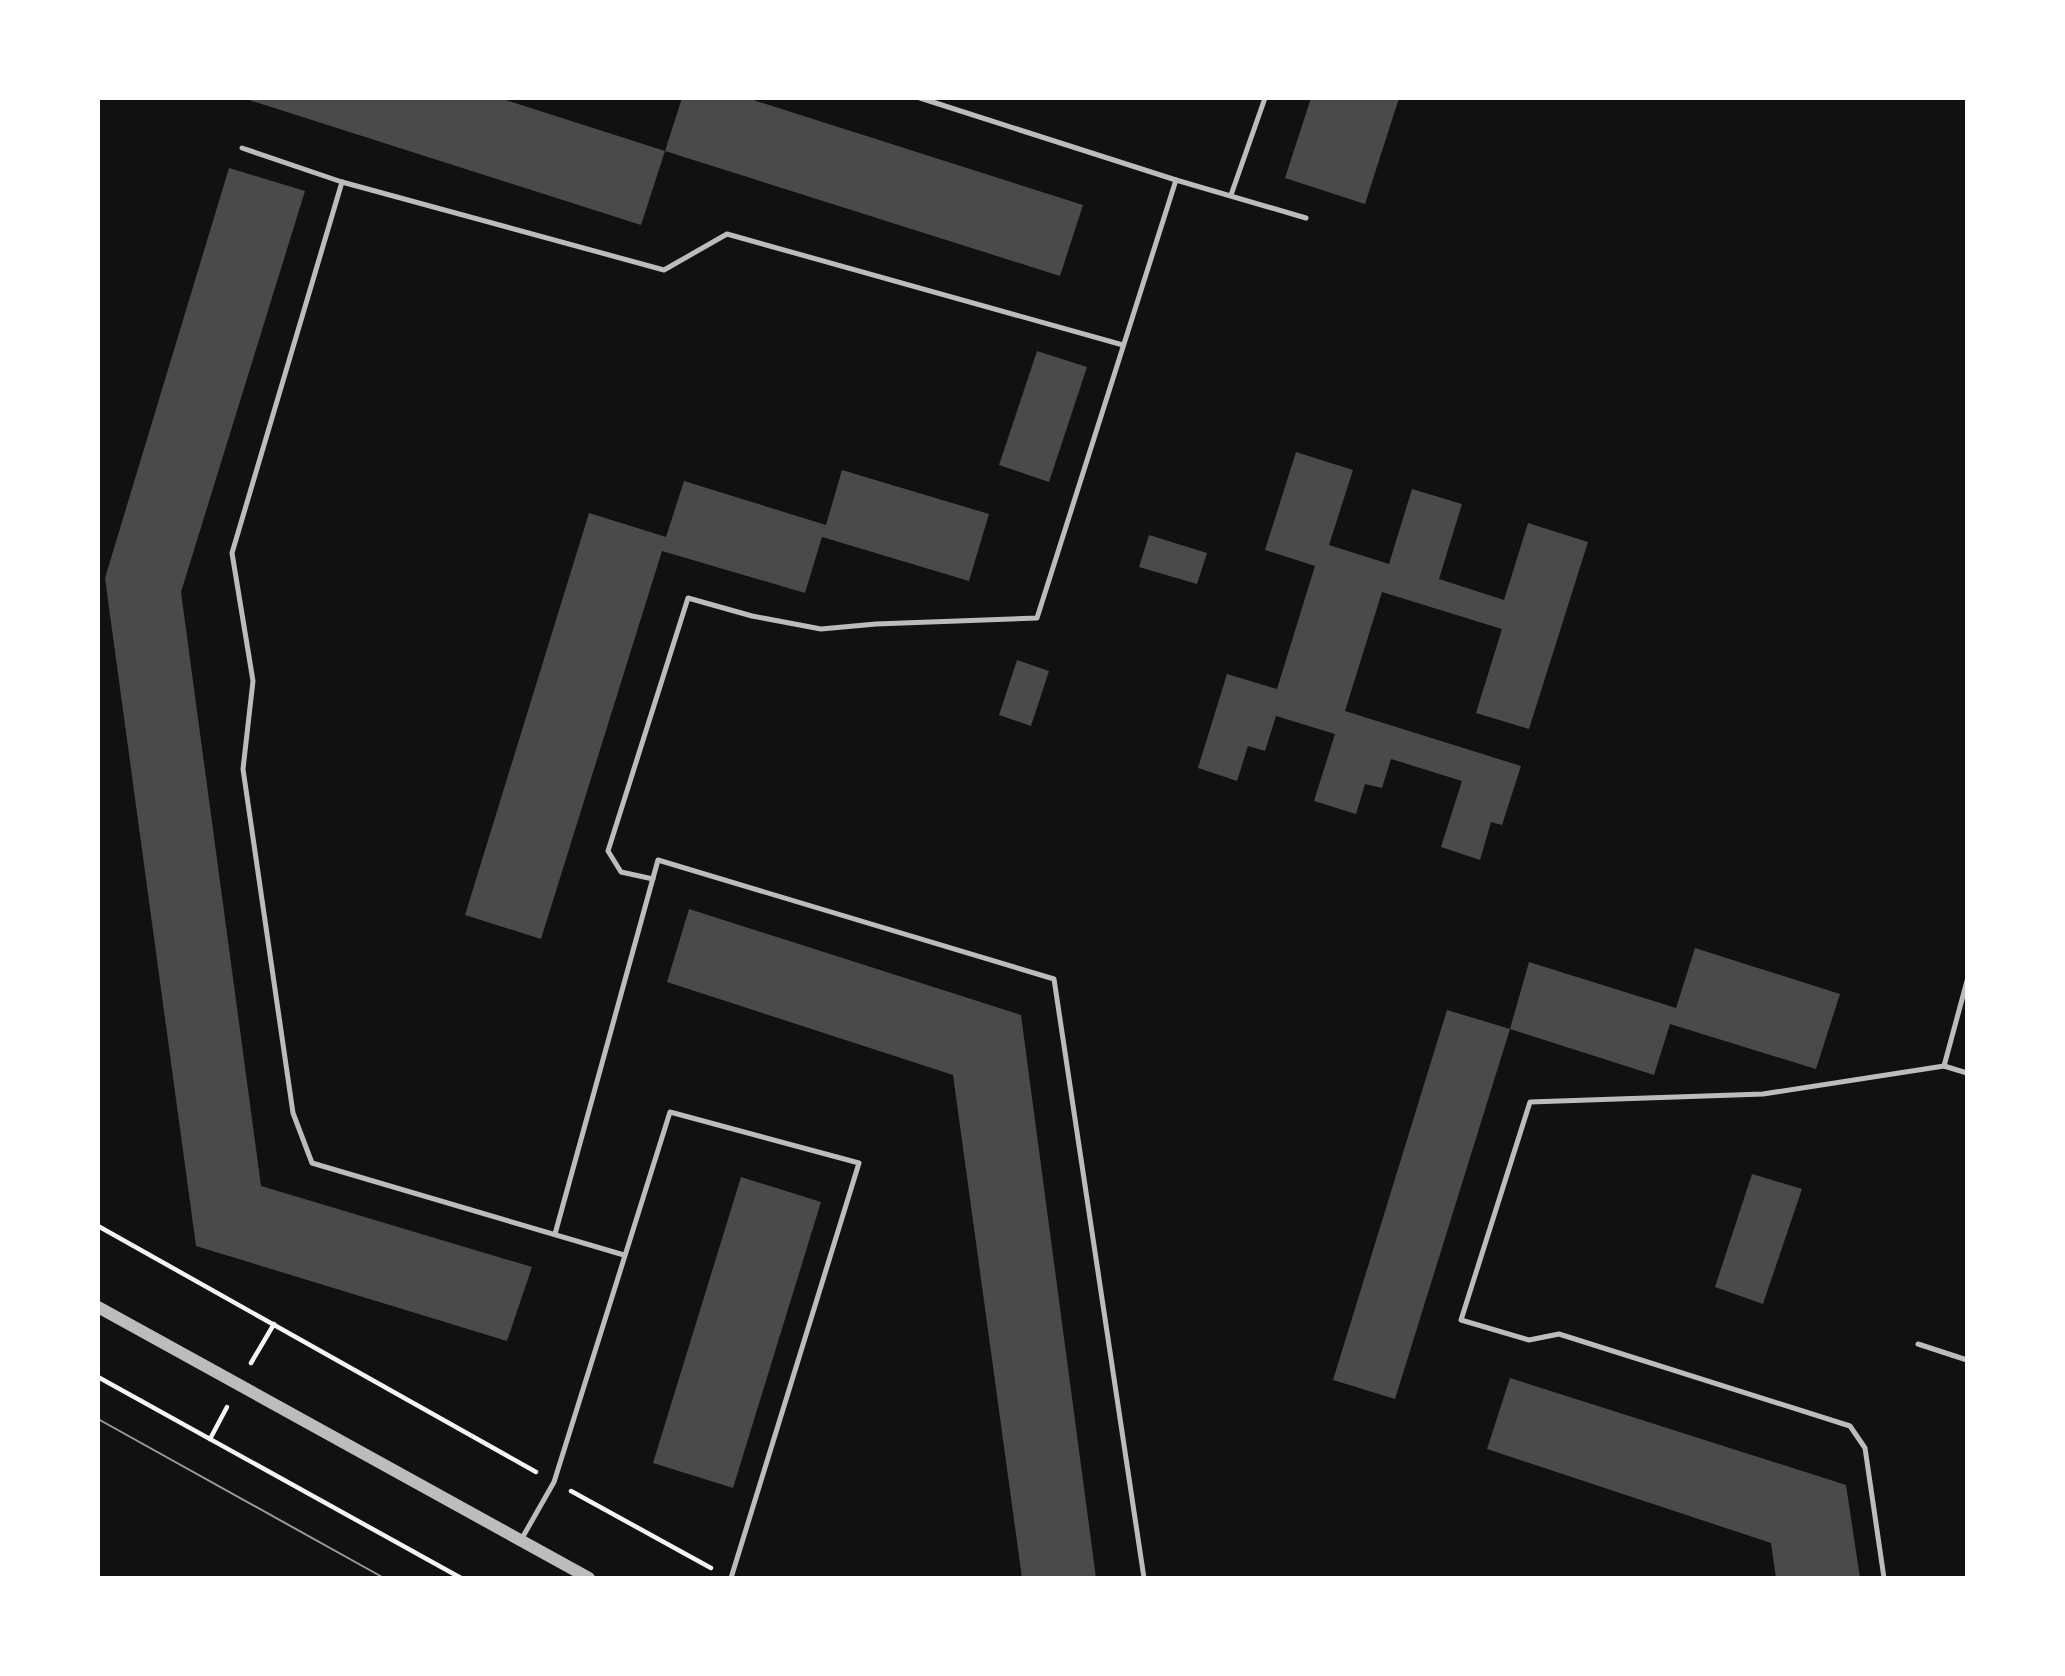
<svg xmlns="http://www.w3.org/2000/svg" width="2065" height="1676" font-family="'Alegreya Sans',sans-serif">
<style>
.building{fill:#4a4a4a}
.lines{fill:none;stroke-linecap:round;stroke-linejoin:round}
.path{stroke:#f5f5f5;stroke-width:4.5}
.service{stroke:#bcbcbc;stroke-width:5}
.tertiary{stroke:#bcbcbc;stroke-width:12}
.tram{stroke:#9a9a9a;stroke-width:2}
</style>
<rect width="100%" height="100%" fill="#111"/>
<g class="building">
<polygon points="243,98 499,98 665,151 641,225"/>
<polygon points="682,98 747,98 1083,205 1060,276 665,151"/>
<polygon points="1311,98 1399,98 1365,204 1285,178"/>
<polygon points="229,168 305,191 181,592 261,1186 532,1267 507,1341 196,1246 105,578"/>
<polygon points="1037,351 1087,367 1049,482 999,465"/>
<polygon points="1296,452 1353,470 1329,545 1389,564 1412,489 1462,504 1439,579 1504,600 1528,523 1588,542 1529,729 1476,713 1502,629 1382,592 1345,711 1521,766 1502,825 1491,822 1480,860 1441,847 1462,781 1391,759 1382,788 1365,784 1356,814 1314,801 1335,734 1276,716 1265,751 1248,746 1237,781 1198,768 1227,674 1277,689 1315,566 1265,550"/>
<polygon points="842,470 989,514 969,581 822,537 805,593 662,551 541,939 465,915 589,513 666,537 684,481 826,525"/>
<polygon points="1149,535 1207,553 1197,584 1139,567"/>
<polygon points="1017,660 1049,671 1031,726 999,715"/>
<polygon points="689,909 1021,1015 1096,1578 1022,1578 953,1075 667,982"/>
<polygon points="1695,948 1840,994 1816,1069 1670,1024 1654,1075 1510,1029 1529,962 1676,1008"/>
<polygon points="1447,1010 1510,1029 1395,1399 1333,1380"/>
<polygon points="1752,1174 1802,1189 1763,1304 1715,1287"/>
<polygon points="741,1177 821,1202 733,1488 653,1463"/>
<polygon points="1510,1378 1846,1485 1860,1578 1776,1578 1771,1543 1487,1449"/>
</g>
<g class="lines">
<g class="path">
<polyline points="98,1226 536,1472"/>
<polyline points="251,1363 274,1324"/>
<polyline points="98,1377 461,1578"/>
<polyline points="210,1439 227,1407"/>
<polyline points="571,1491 711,1568"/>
</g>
<g class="service">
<polyline points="920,98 1176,180 1306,218"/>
<polyline points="242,148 342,182 664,270 727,234 1123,345"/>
<polyline points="342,182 232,553 253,681 243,769 293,1113 312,1163 624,1255"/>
<polyline points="1231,195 1265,98"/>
<polyline points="653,879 621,872 608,851 688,598 752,616 821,629 876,624 1037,618 1176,180"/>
<polyline points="1944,1066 1967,981"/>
<polyline points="555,1234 658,860 1054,979 1144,1578"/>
<polyline points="1918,1344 1967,1360"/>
<polyline points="521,1540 554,1482 670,1112 859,1163 731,1578"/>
<polyline points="1884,1578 1865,1448 1850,1426 1559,1334 1529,1340 1461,1320 1530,1102 1763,1094 1944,1066 1967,1073"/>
</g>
<polyline class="tertiary" points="98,1307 589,1578"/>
<polyline class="tram" points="98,1419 384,1578"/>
</g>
<rect width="2065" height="1676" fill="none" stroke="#ffffff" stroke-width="200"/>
</svg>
